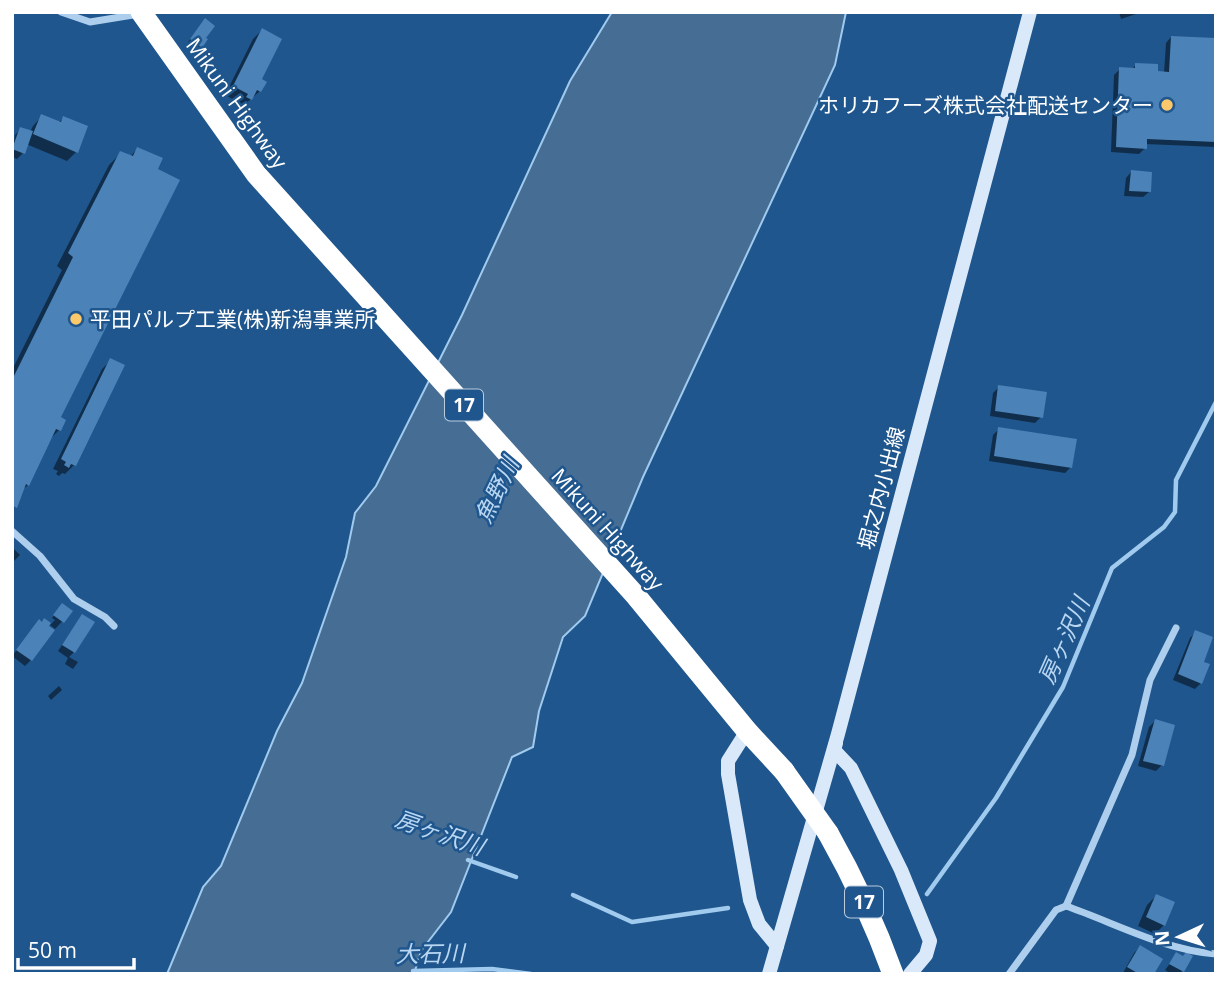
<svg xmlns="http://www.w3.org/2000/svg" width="1228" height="986" font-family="'Open Sans','Noto Sans JP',sans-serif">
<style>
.water{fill:#466d94;stroke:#a0caee;stroke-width:2}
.shadow{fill:#0007}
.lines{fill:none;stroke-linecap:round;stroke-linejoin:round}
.stream{stroke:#a0caee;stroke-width:4.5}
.building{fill:#4b82b7}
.street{stroke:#adceec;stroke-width:7}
.secondary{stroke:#d9e9f9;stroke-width:14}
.highway{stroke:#fff;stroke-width:21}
.highway-bridge{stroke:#fff;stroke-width:21}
.poi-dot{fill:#fbc86c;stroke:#1f568d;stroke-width:2.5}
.labels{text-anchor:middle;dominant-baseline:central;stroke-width:5;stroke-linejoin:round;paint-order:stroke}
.shield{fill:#1f568d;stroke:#bcccdd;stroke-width:2}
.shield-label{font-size:19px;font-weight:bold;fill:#fff}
.street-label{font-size:21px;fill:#fff;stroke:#1f568d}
.poi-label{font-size:21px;fill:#fff;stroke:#1f568d;text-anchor:end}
.water-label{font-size:23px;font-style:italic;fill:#b9d7f3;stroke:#1f568d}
</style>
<rect width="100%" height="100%" fill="#1f568d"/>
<polygon class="water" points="612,12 846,12 835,65 643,477 585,616 563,637 539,711 533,747 512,757 451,912 421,951 414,974 167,974 203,887 221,866 277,731 302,683 346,557 355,513 376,486 462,315 570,81"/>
<g class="shadow">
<polygon points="1119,12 1142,12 1121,19"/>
<polygon points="200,26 201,47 195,52 186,45"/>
<polygon points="262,30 259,80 264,82 260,91 241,108 238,107 240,103 225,95 253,39"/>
<polygon points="1171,37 1216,39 1216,147 1145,144 1145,148 1139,154 1111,152 1114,75 1120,69 1131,70 1136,65 1156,73 1164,73 1166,43"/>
<polygon points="42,116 58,123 64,118 76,152 67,161 26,144 23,153 17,159 12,157 15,135 21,129 30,132 33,126"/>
<polygon points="137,149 59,417 59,430 49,440 28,485 22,490 12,510 12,370 62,270 57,266 109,165 121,153 130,157"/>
<polygon points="1131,172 1149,192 1143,197 1124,196 1126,178"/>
<polygon points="111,360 74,465 65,474 62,473 59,476 56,474 58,471 53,469 102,369"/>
<polygon points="999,387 1041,417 1035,423 990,416 993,393"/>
<polygon points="999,429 1071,467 1065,473 989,461 993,435"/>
<polygon points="12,547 20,555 12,563"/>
<polygon points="62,605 71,612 55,629 50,625 55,620 52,618"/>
<polygon points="82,616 74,652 69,657 78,662 73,669 65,664 68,658 58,651"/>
<polygon points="39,621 42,623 31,660 25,666 12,656"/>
<polygon points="1196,632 1201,683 1195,689 1173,680 1190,638"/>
<polygon points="59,686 62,690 51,700 48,696"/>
<polygon points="1155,721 1162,765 1156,771 1138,766 1149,727"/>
<polygon points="1156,896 1164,925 1155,934 1138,926 1147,905"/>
<polygon points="1140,947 1152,974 1123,973 1134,953"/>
<polygon points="1177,954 1183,958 1190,957 1180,974 1171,974 1165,970"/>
</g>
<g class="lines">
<g class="stream">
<polyline points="468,860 516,877"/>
<polyline points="927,894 996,798 1063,687 1112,568 1164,527 1175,512 1176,480 1216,402"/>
<polyline points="573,895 632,922 728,908"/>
<polyline points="413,971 492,969 531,974"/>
</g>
</g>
<g class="building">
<polygon points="205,18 215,26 206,38 208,39 202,48 190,39"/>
<polygon points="262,28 282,39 262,79 267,82 261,92 257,90 252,100 246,97 248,94 233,86"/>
<polygon points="1171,36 1216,38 1216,142 1147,139 1147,149 1116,147 1119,67 1135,68 1135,63 1158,64 1158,71 1169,72"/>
<polygon points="41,114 61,122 63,116 88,126 78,153 33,134"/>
<polygon points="20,127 33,131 25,154 12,149"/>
<polygon points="137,147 163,158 158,169 180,180 61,417 66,420 61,431 56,429 29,486 26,484 17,508 12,505 12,380 73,257 68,253 120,151 133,156"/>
<polygon points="1131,170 1152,172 1151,192 1129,191"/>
<polygon points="110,358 125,365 76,466 71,464 69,468 64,465 66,462 61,459"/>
<polygon points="998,385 1047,392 1043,418 995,411"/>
<polygon points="998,427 1077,439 1072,468 994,456"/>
<polygon points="62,603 73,611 64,623 53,615"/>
<polygon points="82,614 95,622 75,653 62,645"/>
<polygon points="44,618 51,623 49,626 55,630 32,661 16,650 39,619 42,622"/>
<polygon points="1195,630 1213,637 1204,662 1210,664 1202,684 1178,674"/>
<polygon points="1155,719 1175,725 1164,766 1143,761"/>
<polygon points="1156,894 1175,902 1165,926 1146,917"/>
<polygon points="1140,945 1163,959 1154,974 1139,974 1127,967"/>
<polygon points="1176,952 1183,956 1186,952 1193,956 1184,972 1169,964"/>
</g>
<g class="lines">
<g class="street">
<polyline points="61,12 90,22 139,14"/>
<polyline points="12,531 40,556 74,599 105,617 114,626"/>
<polyline points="1066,906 1132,755 1150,680 1176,628"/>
<path d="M1009,974L1056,910L1066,906C1115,923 1164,950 1216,954"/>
</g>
<g class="secondary">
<polyline points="747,731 728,761 728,774 750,900 759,924 777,946"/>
<polyline points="836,743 834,750 851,768 901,870 930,941 926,955 910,974"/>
<polyline points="769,974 838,734 1030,12"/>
</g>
<g class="highway">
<polyline points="141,12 256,174 636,596 747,731 784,771"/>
<path d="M828,833C854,879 875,924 893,974"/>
</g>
<polyline class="highway-bridge" points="784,771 828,833"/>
</g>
<g class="poi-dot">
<circle cx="1167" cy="105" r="7"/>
<circle cx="76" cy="319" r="7"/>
</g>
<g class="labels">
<g class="shield">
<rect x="445" y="389.5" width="38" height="31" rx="5"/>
<rect x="845" y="886.5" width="38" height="31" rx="5"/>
</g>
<g class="shield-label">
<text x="464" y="405">17</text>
<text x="864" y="902">17</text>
</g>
<g class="street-label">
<text transform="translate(237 103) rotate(54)">Mikuni Highway</text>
<text transform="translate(881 488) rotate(-75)">堀之内小出線</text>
<text transform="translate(608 529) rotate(48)">Mikuni Highway</text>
</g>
<g class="poi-label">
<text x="1153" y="105">ホリカフーズ株式会社配送センター</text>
<text x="90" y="319" text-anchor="start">平田パルプ工業(株)新潟事業所</text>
</g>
<g class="water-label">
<text transform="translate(496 490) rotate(-64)">魚野川</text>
<text transform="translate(1063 640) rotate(-66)">房ヶ沢川</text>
<text transform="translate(440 832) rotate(19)">房ヶ沢川</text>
<text transform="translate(430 953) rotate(-1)">大石川</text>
</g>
</g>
<rect width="1228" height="986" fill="none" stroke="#ffffff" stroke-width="28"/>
<g transform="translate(1179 937) rotate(266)" stroke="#1f568d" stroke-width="5" paint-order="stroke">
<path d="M0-5L12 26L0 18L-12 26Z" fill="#ffffff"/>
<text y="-10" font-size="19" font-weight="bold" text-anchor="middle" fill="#ffffff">N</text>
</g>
<path d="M18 958v10h116v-10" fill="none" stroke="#ffffff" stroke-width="3.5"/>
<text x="28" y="958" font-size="21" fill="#ffffff" stroke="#1f568d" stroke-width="5" paint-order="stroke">50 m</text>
</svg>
